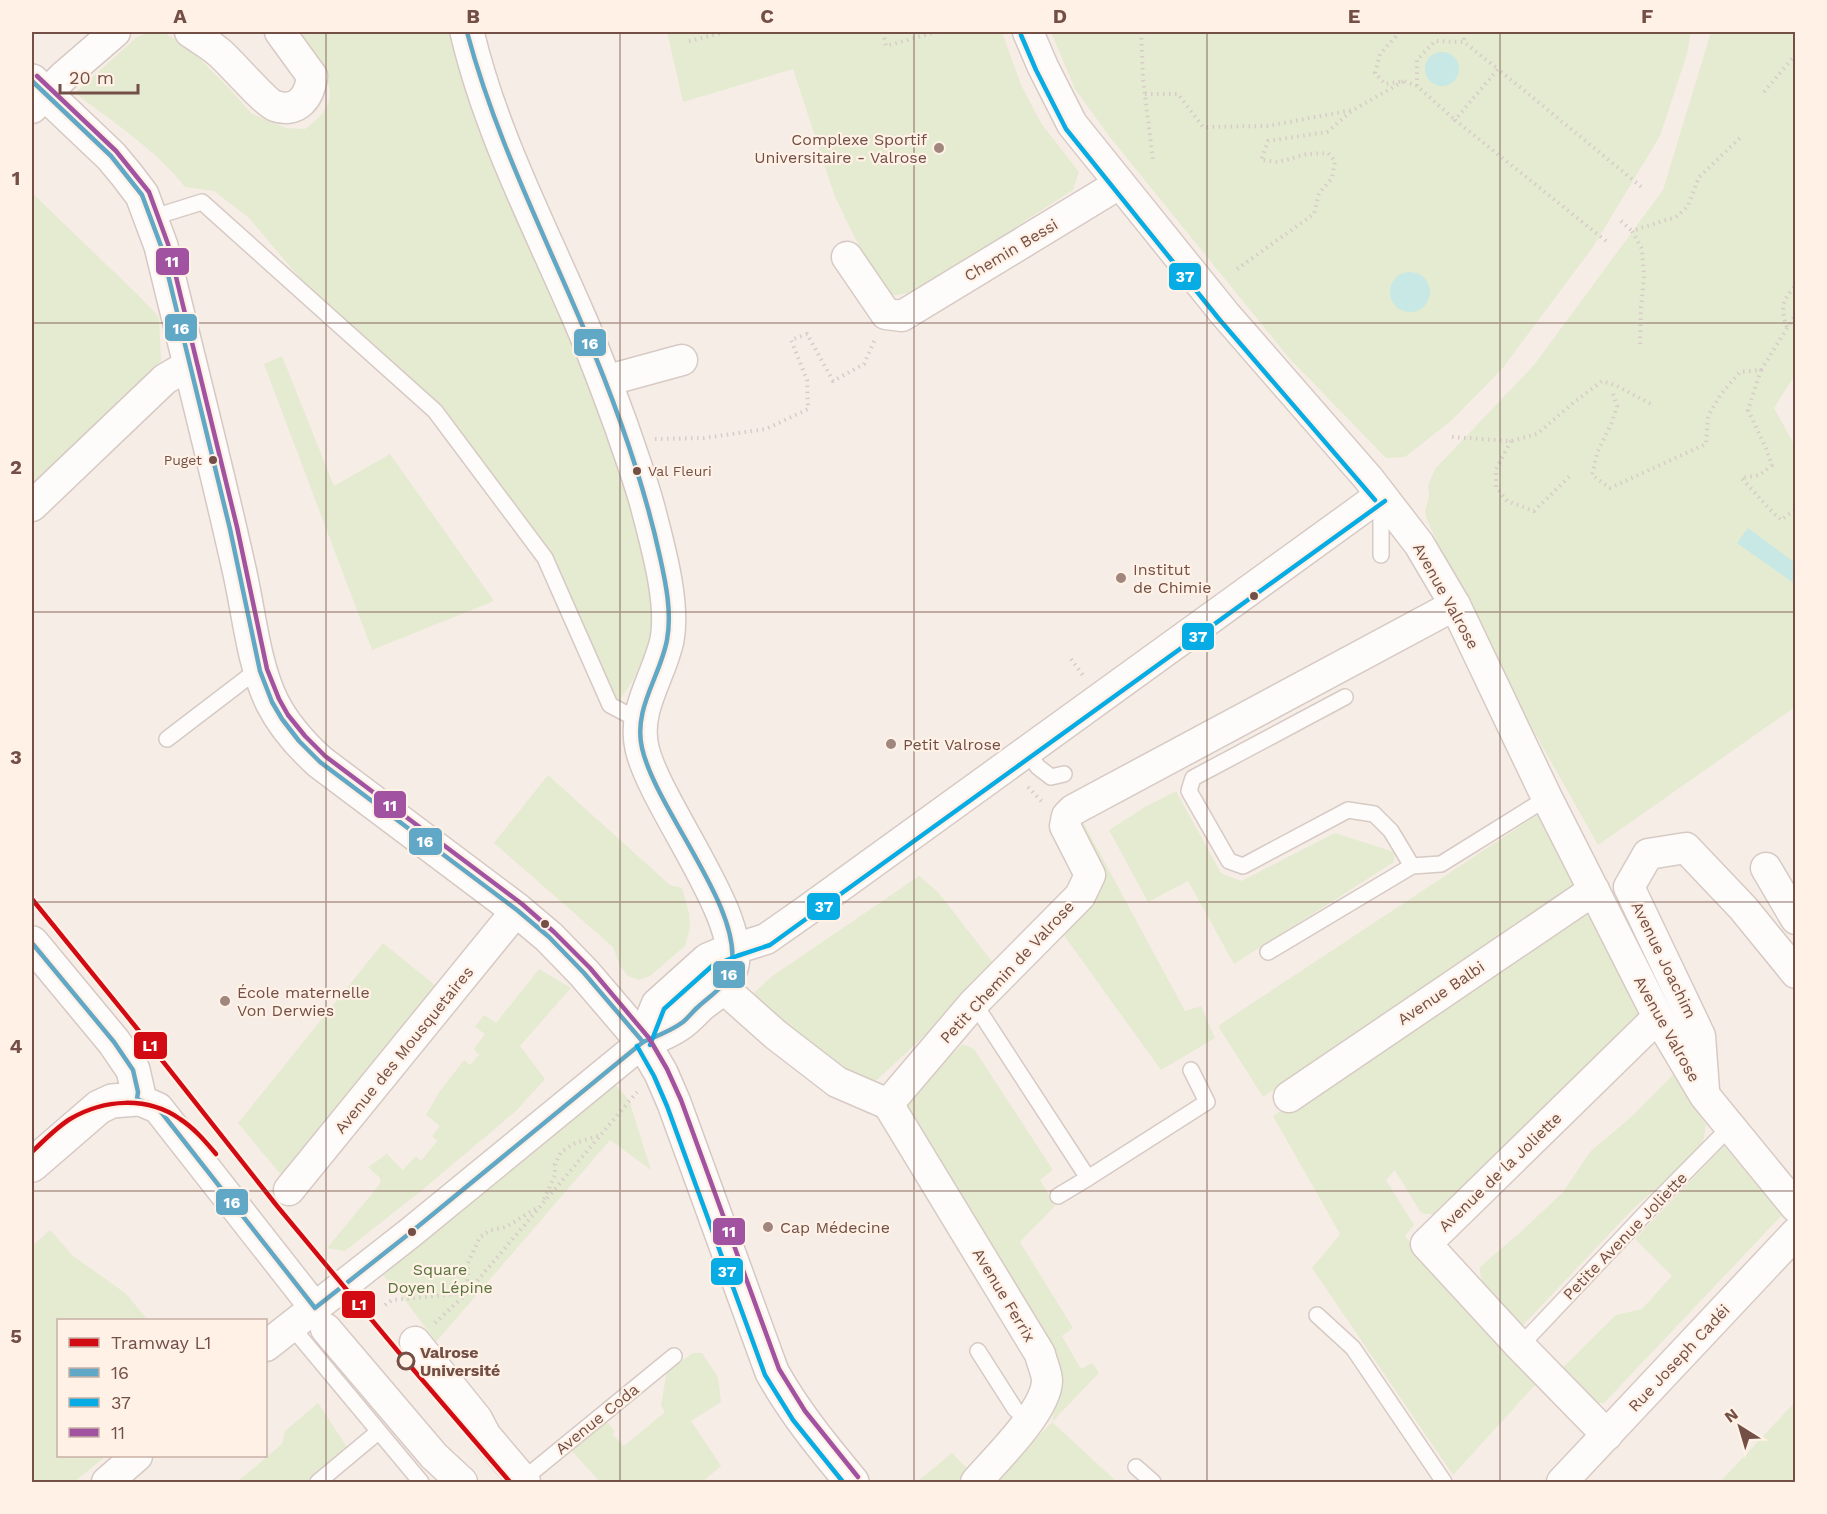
<svg xmlns="http://www.w3.org/2000/svg" width="1827" height="1514" font-family="'Work Sans',sans-serif">
<style>
.green{fill:#e5ebd0}
.water{fill:#c7e8e5}
.lines{fill:none;stroke-linecap:round;stroke-linejoin:round}
.lane-casing{stroke:#d7cac4;stroke-width:18}
.street-casing{stroke:#d7cac4;stroke-width:33}
.secondary-casing{stroke:#d6c8c3;stroke-width:36}
.path{stroke:#d7ccc9;stroke-width:4;stroke-dasharray:1.5 4.5;stroke-linecap:butt}
.lane{stroke:#fefcfb;stroke-width:15}
.street{stroke:#fefcfb;stroke-width:30}
.secondary{stroke:#fefcfb;stroke-width:33}
.bus-1-casing{stroke:#fff1e6;stroke-width:9}
.bus-2-casing{stroke:#fff1e6;stroke-width:9}
.bus-3-casing{stroke:#fff1e6;stroke-width:9}
.bus-1{stroke:#61a8c7;stroke-width:4.5}
.bus-2{stroke:#06ace3;stroke-width:4.5}
.bus-3{stroke:#a153a1;stroke-width:4.5}
.tram-1-casing{stroke:#fff1e6;stroke-width:9}
.tram-1{stroke:#d20a11;stroke-width:4.5}
.grid{fill:none;stroke:#734f46;stroke-width:1.5;stroke-opacity:0.55}
.poi-dot{fill:#a1867e;stroke:#fff1e6;stroke-width:2}
.bus-dot{fill:#734f46;stroke:#fff1e6;stroke-width:2}
.stop-dot{fill:#fff1e6;stroke:#734f46;stroke-width:3}
.labels{text-anchor:middle;dominant-baseline:central;stroke-width:4.5;stroke-linejoin:round;paint-order:stroke}
.bus-label{font-size:14px;fill:#734f46;stroke:#fff1e6;text-anchor:end}
.poi-label{font-size:16px;fill:#734f46;stroke:#fff1e6;text-anchor:start}
.street-label{font-size:16px;fill:#734f46;stroke:#fff1e6}
.park-label{font-size:16px;fill:#56743c;stroke:#fff1e6}
.stop-label{font-size:16px;font-weight:bold;fill:#734f46;stroke:#fff1e6;text-anchor:start}
.line-badge{stroke:#fff1e6;stroke-width:2}
.badge-label{font-size:16px;text-anchor:middle;font-weight:bold;fill:#fff}
.neatline{fill:none;stroke:#734f46;stroke-width:2}
.grid-label{font-size:20px;text-anchor:middle;font-weight:bold;fill:#734f46}
</style>
<rect width="100%" height="100%" fill="#f6ede6"/>
<g class="green">
<path d="M148,32L166,34L184,43L228,87L252,114L286,128L305,129C313,123 322,116 327,106C339,84 311,49 298,32H453L475,112L530,250L571,335L590,384L652,571L657,619L648,649L633,680L619,701L606,679L552,556L444,408L315,296L249,218L214,191L185,187C155,149 113,122 75,93L137,37Z"/>
<polygon points="667,32 1002,32 1021,85 1041,123 1079,172 1073,190 915,292 884,297 835,197 793,69 683,102"/>
<polygon points="1051,32 1691,32 1687,54 1660,136 1593,247 1502,369 1452,420 1405,457 1386,458 1289,358 1109,136 1075,89"/>
<polygon points="1711,32 1795,32 1795,375 1774,408 1795,446 1795,707 1598,845 1487,648 1427,520 1425,511 1429,496 1428,485 1435,469 1534,365 1663,190"/>
<polygon points="32,193 140,297 159,317 161,361 32,490"/>
<polygon points="282,356 334,486 390,454 494,601 372,650 264,364"/>
<polygon points="548,775 670,885 682,888 689,913 690,928 685,946 650,976 639,980 628,976 620,966 613,947 494,843"/>
<polygon points="1176,791 1221,873 1241,881 1335,833 1394,852 1394,862 1234,964 1188,881 1148,902 1109,830 1145,807"/>
<polygon points="1543,811 1581,887 1263,1097 1218,1026"/>
<polygon points="1083,822 1185,1011 1201,1006 1215,1038 1161,1070 1058,927 1100,891 1104,874 1077,827"/>
<polygon points="919,876 938,892 997,968 878,1079 871,1083 838,1067 747,999 771,977"/>
<polygon points="1589,907 1597,919 1644,1023 1441,1216 1421,1213 1395,1170 1386,1180 1414,1225 1405,1236 1535,1385 1453,1475 1312,1268 1340,1234 1273,1116"/>
<polygon points="383,943 441,990 287,1182 238,1123"/>
<polygon points="539,969 571,988 520,1046 545,1079 516,1111 421,1191 345,1251 327,1248 380,1184 380,1178 368,1167 387,1154 403,1170 416,1156 421,1161 437,1141 432,1136 440,1126 426,1115 440,1091 464,1060 470,1065 479,1055 474,1049 485,1034 475,1027 484,1015 496,1023"/>
<polygon points="963,1044 974,1049 1053,1170 1040,1180 1055,1206 1020,1242 1073,1328 1062,1336 1081,1369 1092,1363 1099,1373 1052,1422 1117,1482 995,1482 1052,1422 1057,1397 907,1108 912,1092"/>
<polygon points="1673,1075 1706,1125 1702,1148 1633,1209 1522,1326 1485,1291 1480,1273 1480,1267 1524,1229 1563,1192 1590,1152 1632,1116"/>
<polygon points="614,1083 629,1100 651,1170 610,1140 436,1342 405,1300 382,1274"/>
<polygon points="1724,1146 1782,1215 1604,1403 1584,1403 1557,1373 1616,1315 1642,1309 1672,1276 1635,1239"/>
<polygon points="50,1230 72,1255 125,1293 148,1320 58,1320 58,1456 106,1456 74,1482 32,1482 32,1246"/>
<polygon points="693,1353 702,1353 718,1377 721,1402 691,1421 721,1466 702,1482 600,1482 572,1451 607,1422 615,1431 612,1434 624,1446 665,1412 661,1405 667,1371"/>
<polygon points="1795,1402 1795,1482 1720,1482"/>
<polygon points="318,1403 347,1447 306,1482 237,1482 282,1444 285,1431"/>
<polygon points="952,1453 970,1472 960,1482 917,1482"/>
</g>
<g class="water">
<circle cx="1442" cy="69" r="17"/>
<circle cx="1410" cy="292" r="20"/>
<polygon points="1748,528 1795,563 1795,584 1737,543"/>
</g>
<g class="lines">
<defs>
<g id="lane">
<polyline points="151,218 202,202 435,411 545,558 610,705 640,721"/>
<polyline points="1381,555 1381,501"/>
<polyline points="1345,697 1193,778 1189,791 1229,861 1243,866 1348,810 1374,814 1391,831 1412,866"/>
<polyline points="167,739 260,668"/>
<polyline points="1026,751 1038,767 1051,777 1064,774"/>
<polyline points="1268,952 1412,866 1441,864 1547,798"/>
<polyline points="974,1003 1088,1178 1207,1102 1191,1070"/>
<polyline points="1058,1196 1088,1178"/>
<polyline points="1317,1315 1353,1348 1444,1482"/>
<polyline points="291,1326 421,1482"/>
<polyline points="1520,1346 1657,1201 1730,1127"/>
<polyline points="978,1351 1015,1409 1029,1421"/>
<polyline points="1136,1467 1153,1482"/>
<polyline points="318,1482 378,1432"/>
<polyline points="520,1482 674,1356"/>
</g>
<g id="street">
<path d="M190,32C200,39 211,45 221,54C231,63 266,103 275,106C298,114 310,96 312,76L280,32"/>
<polyline points="1028,32 1043,67 1072,124 1225,314 1368,478 1419,544 1455,605 1547,798 1658,1017 1705,1096 1796,1207"/>
<polyline points="32,108 64,76 115,32"/>
<polyline points="847,257 886,314 902,316 1119,184"/>
<polyline points="605,381 682,360"/>
<polyline points="32,506 165,379 189,365"/>
<polyline points="1766,868 1796,919"/>
<polyline points="734,949 766,939 806,911 1381,495"/>
<polyline points="722,987 776,1035 837,1082 888,1104 974,1003 1080,896 1090,875 1065,826 1067,816 1073,810 1455,605"/>
<polyline points="1704,1090 1700,1036 1629,887 1648,854 1686,848 1743,908 1796,973"/>
<polyline points="1289,1097 1594,890"/>
<polyline points="137,1099 158,1108 315,1308"/>
<path d="M888,1104L1040,1354C1042,1363 1047,1373 1047,1381C1046,1411 996,1459 976,1482"/>
<polyline points="289,1190 517,910"/>
<polyline points="326,1329 434,1456 462,1482"/>
<polyline points="415,1342 477,1419 486,1436 525,1482"/>
<polyline points="266,1346 410,1233 643,1042"/>
<polyline points="1607,1435 1520,1346 1426,1244 1658,1017"/>
<polyline points="107,1482 137,1456"/>
<polyline points="1562,1482 1796,1233"/>
</g>
<g id="secondary">
<path d="M467,32C490,130 537,221 577,313C594,351 608,390 622,428C631,455 641,481 648,508C658,547 674,602 667,640C659,677 633,709 642,748C654,803 748,921 731,968C729,974 725,983 721,988C715,995 706,1000 699,1006C693,1012 686,1020 678,1025C668,1032 655,1037 643,1042"/>
<path d="M32,81L111,156L126,174L142,195L161,246C187,354 215,461 239,569C249,612 253,663 272,702C284,726 300,744 320,762L517,910L549,937L584,973L643,1042L661,1073L674,1103L772,1372C794,1412 823,1447 852,1482"/>
<polyline points="32,943 114,1042 133,1070 138,1092 137,1099 112,1101 99,1107 32,1165"/>
<polyline points="643,1042 658,1005 708,960 734,949"/>
</g>
</defs>
<use href="#lane" class="lane-casing"/>
<use href="#street" class="street-casing"/>
<use href="#secondary" class="secondary-casing"/>
<g class="path">
<polyline points="883,32 886,46 936,32"/>
<polyline points="1141,32 1143,79 1153,161"/>
<polyline points="1400,32 1380,54 1375,73 1385,84 1404,81 1417,86 1455,120"/>
<polyline points="1464,32 1464,42"/>
<polyline points="689,41 726,32"/>
<polyline points="1417,86 1417,60 1435,41 1464,42 1498,69"/>
<polyline points="1764,92 1796,54"/>
<polyline points="1145,94 1178,94 1203,127 1267,126 1353,110 1404,81"/>
<polyline points="1621,221 1632,231"/>
<polyline points="1606,241 1455,120 1498,69 1644,189"/>
<polyline points="1237,269 1314,214 1319,193 1332,178 1335,161 1328,153 1307,154 1279,162 1261,160 1268,141 1327,132 1353,110"/>
<path d="M1787,327C1780,307 1782,301 1796,285"/>
<polyline points="1640,344 1641,308 1644,277 1642,249 1632,231 1676,217 1688,206 1699,177 1742,136"/>
<polyline points="1761,370 1796,314"/>
<polyline points="1613,394 1617,406 1612,422 1597,453 1592,475 1610,488 1706,444 1708,416 1721,394 1740,372 1761,370 1748,410 1765,446 1772,465 1760,475 1742,478"/>
<polyline points="1452,437 1511,441 1537,434 1573,403 1602,381 1617,386 1651,404"/>
<polyline points="655,439 704,438 766,429 808,409 807,380 791,340 807,334 833,381 864,364 875,339"/>
<polyline points="1511,441 1496,469 1496,487 1507,501 1534,511 1570,476"/>
<path d="M1742,479C1756,493 1767,508 1781,520L1796,509"/>
<polyline points="1795,563 1796,563"/>
<polyline points="1071,659 1085,678"/>
<polyline points="1028,787 1044,804"/>
<polyline points="544,1199 555,1175 555,1164 561,1152 575,1143 598,1136"/>
<polyline points="385,1305 392,1300 467,1293 468,1263 480,1237 491,1230 506,1227 538,1207"/>
<polyline points="435,1323 467,1293 637,1092"/>
</g>
<use href="#lane" class="lane"/>
<use href="#street" class="street"/>
<use href="#secondary" class="secondary"/>
<defs>
<g id="bus-1">
<polyline points="32,81 111,156 142,195 161,246 230,529 260,671 272,702 282,719 299,741 320,762 517,910 549,937 584,973 643,1042"/>
<path d="M32,943L114,1042L133,1070L138,1092L137,1099L158,1108L315,1308L410,1233L643,1042C657,1036 671,1031 683,1022C689,1017 693,1011 699,1006C712,994 726,987 731,969C745,910 656,810 642,748C633,709 660,677 667,640C672,613 666,584 660,557C643,479 615,402 584,329C542,229 495,137 467,32"/>
</g>
<g id="bus-2">
<polyline points="1021,35 1036,70 1066,129 1219,319 1375,500"/>
<polyline points="650,1045 664,1009 712,966 737,956 770,945 1385,501"/>
<polyline points="637,1046 654,1076 667,1106 765,1375 793,1420 843,1482"/>
</g>
<polyline id="bus-3" points="37,76 116,151 149,192 168,244 237,527 267,669 279,699 288,715 305,736 325,756 522,904 554,932 590,968 649,1038 667,1069 681,1100 779,1369 805,1411 858,1477"/>
</defs>
<use href="#bus-1" class="bus-1-casing"/>
<use href="#bus-2" class="bus-2-casing"/>
<use href="#bus-3" class="bus-3-casing"/>
<use href="#bus-1" class="bus-1"/>
<use href="#bus-2" class="bus-2"/>
<use href="#bus-3" class="bus-3"/>
<defs>
<g id="tram-1">
<polyline points="32,899 135,1026 277,1206 406,1361 510,1482"/>
<path d="M32,1152C44,1140 56,1128 70,1119C104,1099 147,1096 180,1119C194,1128 205,1141 216,1154"/>
</g>
</defs>
<use href="#tram-1" class="tram-1-casing"/>
<use href="#tram-1" class="tram-1"/>
</g>
<path class="grid" d="M326,32V1482M620,32V1482M914,32V1482M1207,32V1482M1500,32V1482M32,323H1796M32,612H1796M32,902H1796M32,1191H1796"/>
<g class="poi-dot">
<circle cx="939" cy="148" r="6"/>
<circle cx="1121" cy="578" r="6"/>
<circle cx="891" cy="744" r="6"/>
<circle cx="225" cy="1001" r="6"/>
<circle cx="768" cy="1227" r="6"/>
</g>
<g class="bus-dot">
<circle cx="213" cy="460" r="5"/>
<circle cx="637" cy="471" r="5"/>
<circle cx="1254" cy="596" r="5"/>
<circle cx="545" cy="924" r="5"/>
<circle cx="412" cy="1232" r="5"/>
</g>
<circle class="stop-dot" cx="406" cy="1361" r="8"/>
<g class="labels">
<g class="bus-label">
<text x="202" y="460">Puget</text>
<text x="648" y="471" text-anchor="start">Val Fleuri</text>
</g>
<g class="poi-label">
<text x="927" y="139" text-anchor="end">Complexe Sportif<tspan x="927" dy="18">Universitaire - Valrose</tspan></text>
<text x="1133" y="569">Institut<tspan x="1133" dy="18">de Chimie</tspan></text>
<text x="903" y="744">Petit Valrose</text>
<text x="237" y="992">École maternelle<tspan x="237" dy="18">Von Derwies</tspan></text>
<text x="780" y="1227">Cap Médecine</text>
</g>
<g class="street-label">
<text transform="translate(1011 250) rotate(-31)">Chemin Bessi</text>
<text transform="translate(1446 596) rotate(61)">Avenue Valrose</text>
<text transform="translate(1664 960) rotate(64)">Avenue Joachim</text>
<text transform="translate(1007 972) rotate(-47)">Petit Chemin de Valrose</text>
<text transform="translate(1441 993) rotate(-34)">Avenue Balbi</text>
<text transform="translate(1667 1029) rotate(61)">Avenue Valrose</text>
<text transform="translate(404 1050) rotate(-51)">Avenue des Mousquetaires</text>
<text transform="translate(1500 1172) rotate(-44)">Avenue de la Joliette</text>
<text transform="translate(1625 1236) rotate(-46)">Petite Avenue Joliette</text>
<text transform="translate(1004 1295) rotate(59)">Avenue Ferrix</text>
<text transform="translate(1679 1358) rotate(-47)">Rue Joseph Cadéi</text>
<text transform="translate(597 1419) rotate(-39)">Avenue Coda</text>
</g>
<g class="park-label">
<text x="440" y="1269">Square<tspan x="440" dy="18">Doyen Lépine</tspan></text>
</g>
<g class="stop-label">
<text x="420" y="1352">Valrose<tspan x="420" dy="18">Université</tspan></text>
</g>
</g>
<g class="line-badge">
<rect x="155" y="247" width="35" height="29" rx="6" fill="#a153a1"/>
<rect x="1168" y="262" width="34" height="29" rx="6" fill="#06ace3"/>
<rect x="164" y="313" width="34" height="29" rx="6" fill="#61a8c7"/>
<rect x="573" y="328" width="34" height="29" rx="6" fill="#61a8c7"/>
<rect x="1181" y="622" width="34" height="29" rx="6" fill="#06ace3"/>
<rect x="373" y="790" width="34" height="29" rx="6" fill="#a153a1"/>
<rect x="408" y="827" width="35" height="29" rx="6" fill="#61a8c7"/>
<rect x="806" y="892" width="35" height="29" rx="6" fill="#06ace3"/>
<rect x="712" y="960" width="34" height="29" rx="6" fill="#61a8c7"/>
<rect x="133" y="1031" width="35" height="29" rx="6" fill="#d20a11"/>
<rect x="215" y="1188" width="34" height="28" rx="6" fill="#61a8c7"/>
<rect x="712" y="1217" width="34" height="29" rx="6" fill="#a153a1"/>
<rect x="710" y="1257" width="34" height="29" rx="6" fill="#06ace3"/>
<rect x="341" y="1290" width="35" height="29" rx="6" fill="#d20a11"/>
</g>
<g class="badge-label">
<text x="172" y="267">11</text>
<text x="1185" y="282">37</text>
<text x="181" y="334">16</text>
<text x="590" y="349">16</text>
<text x="1198" y="642">37</text>
<text x="390" y="811">11</text>
<text x="425" y="847">16</text>
<text x="824" y="912">37</text>
<text x="729" y="980">16</text>
<text x="150" y="1051">L1</text>
<text x="232" y="1208">16</text>
<text x="729" y="1237">11</text>
<text x="727" y="1277">37</text>
<text x="359" y="1310">L1</text>
</g>
<rect width="1827" height="1514" fill="none" stroke="#fff1e6" stroke-width="66"/>
<rect x="57" y="1319" width="210" height="138" fill="#fff1e6" stroke="#c7b0a6" stroke-width="1.5"/>
<rect x="69" y="1338" width="30" height="9" fill="#d20a11" stroke="#c7b0a6" stroke-width="1.5"/>
<text x="111" y="1349" font-size="18" fill="#734f46">Tramway L1</text>
<rect x="69" y="1368" width="30" height="9" fill="#61a8c7" stroke="#c7b0a6" stroke-width="1.5"/>
<text x="111" y="1379" font-size="18" fill="#734f46">16</text>
<rect x="69" y="1398" width="30" height="9" fill="#06ace3" stroke="#c7b0a6" stroke-width="1.5"/>
<text x="111" y="1409" font-size="18" fill="#734f46">37</text>
<rect x="69" y="1428" width="30" height="9" fill="#a153a1" stroke="#c7b0a6" stroke-width="1.5"/>
<text x="111" y="1439" font-size="18" fill="#734f46">11</text>
<g transform="translate(1740 1427) rotate(323)" stroke="#fff1e6" stroke-width="4.5" paint-order="stroke">
<path d="M0-4.5L10 22L0 15L-10 22Z" fill="#734f46"/>
<text y="-9" font-size="16" font-weight="bold" text-anchor="middle" fill="#734f46">N</text>
</g>
<path d="M60 84v9h78v-9" fill="none" stroke="#734f46" stroke-width="3"/>
<text x="69" y="84" font-size="18" fill="#734f46" stroke="#fff1e6" stroke-width="4.5" paint-order="stroke">20 m</text>
<rect x="33" y="33" width="1761" height="1448" class="neatline"/>
<g class="grid-label">
<text x="180" y="23">A</text>
<text x="473" y="23">B</text>
<text x="767" y="23">C</text>
<text x="1060" y="23">D</text>
<text x="1354" y="23">E</text>
<text x="1647" y="23">F</text>
<text x="16" y="185">1</text>
<text x="16" y="474">2</text>
<text x="16" y="764">3</text>
<text x="16" y="1053">4</text>
<text x="16" y="1343">5</text>
</g>
</svg>
